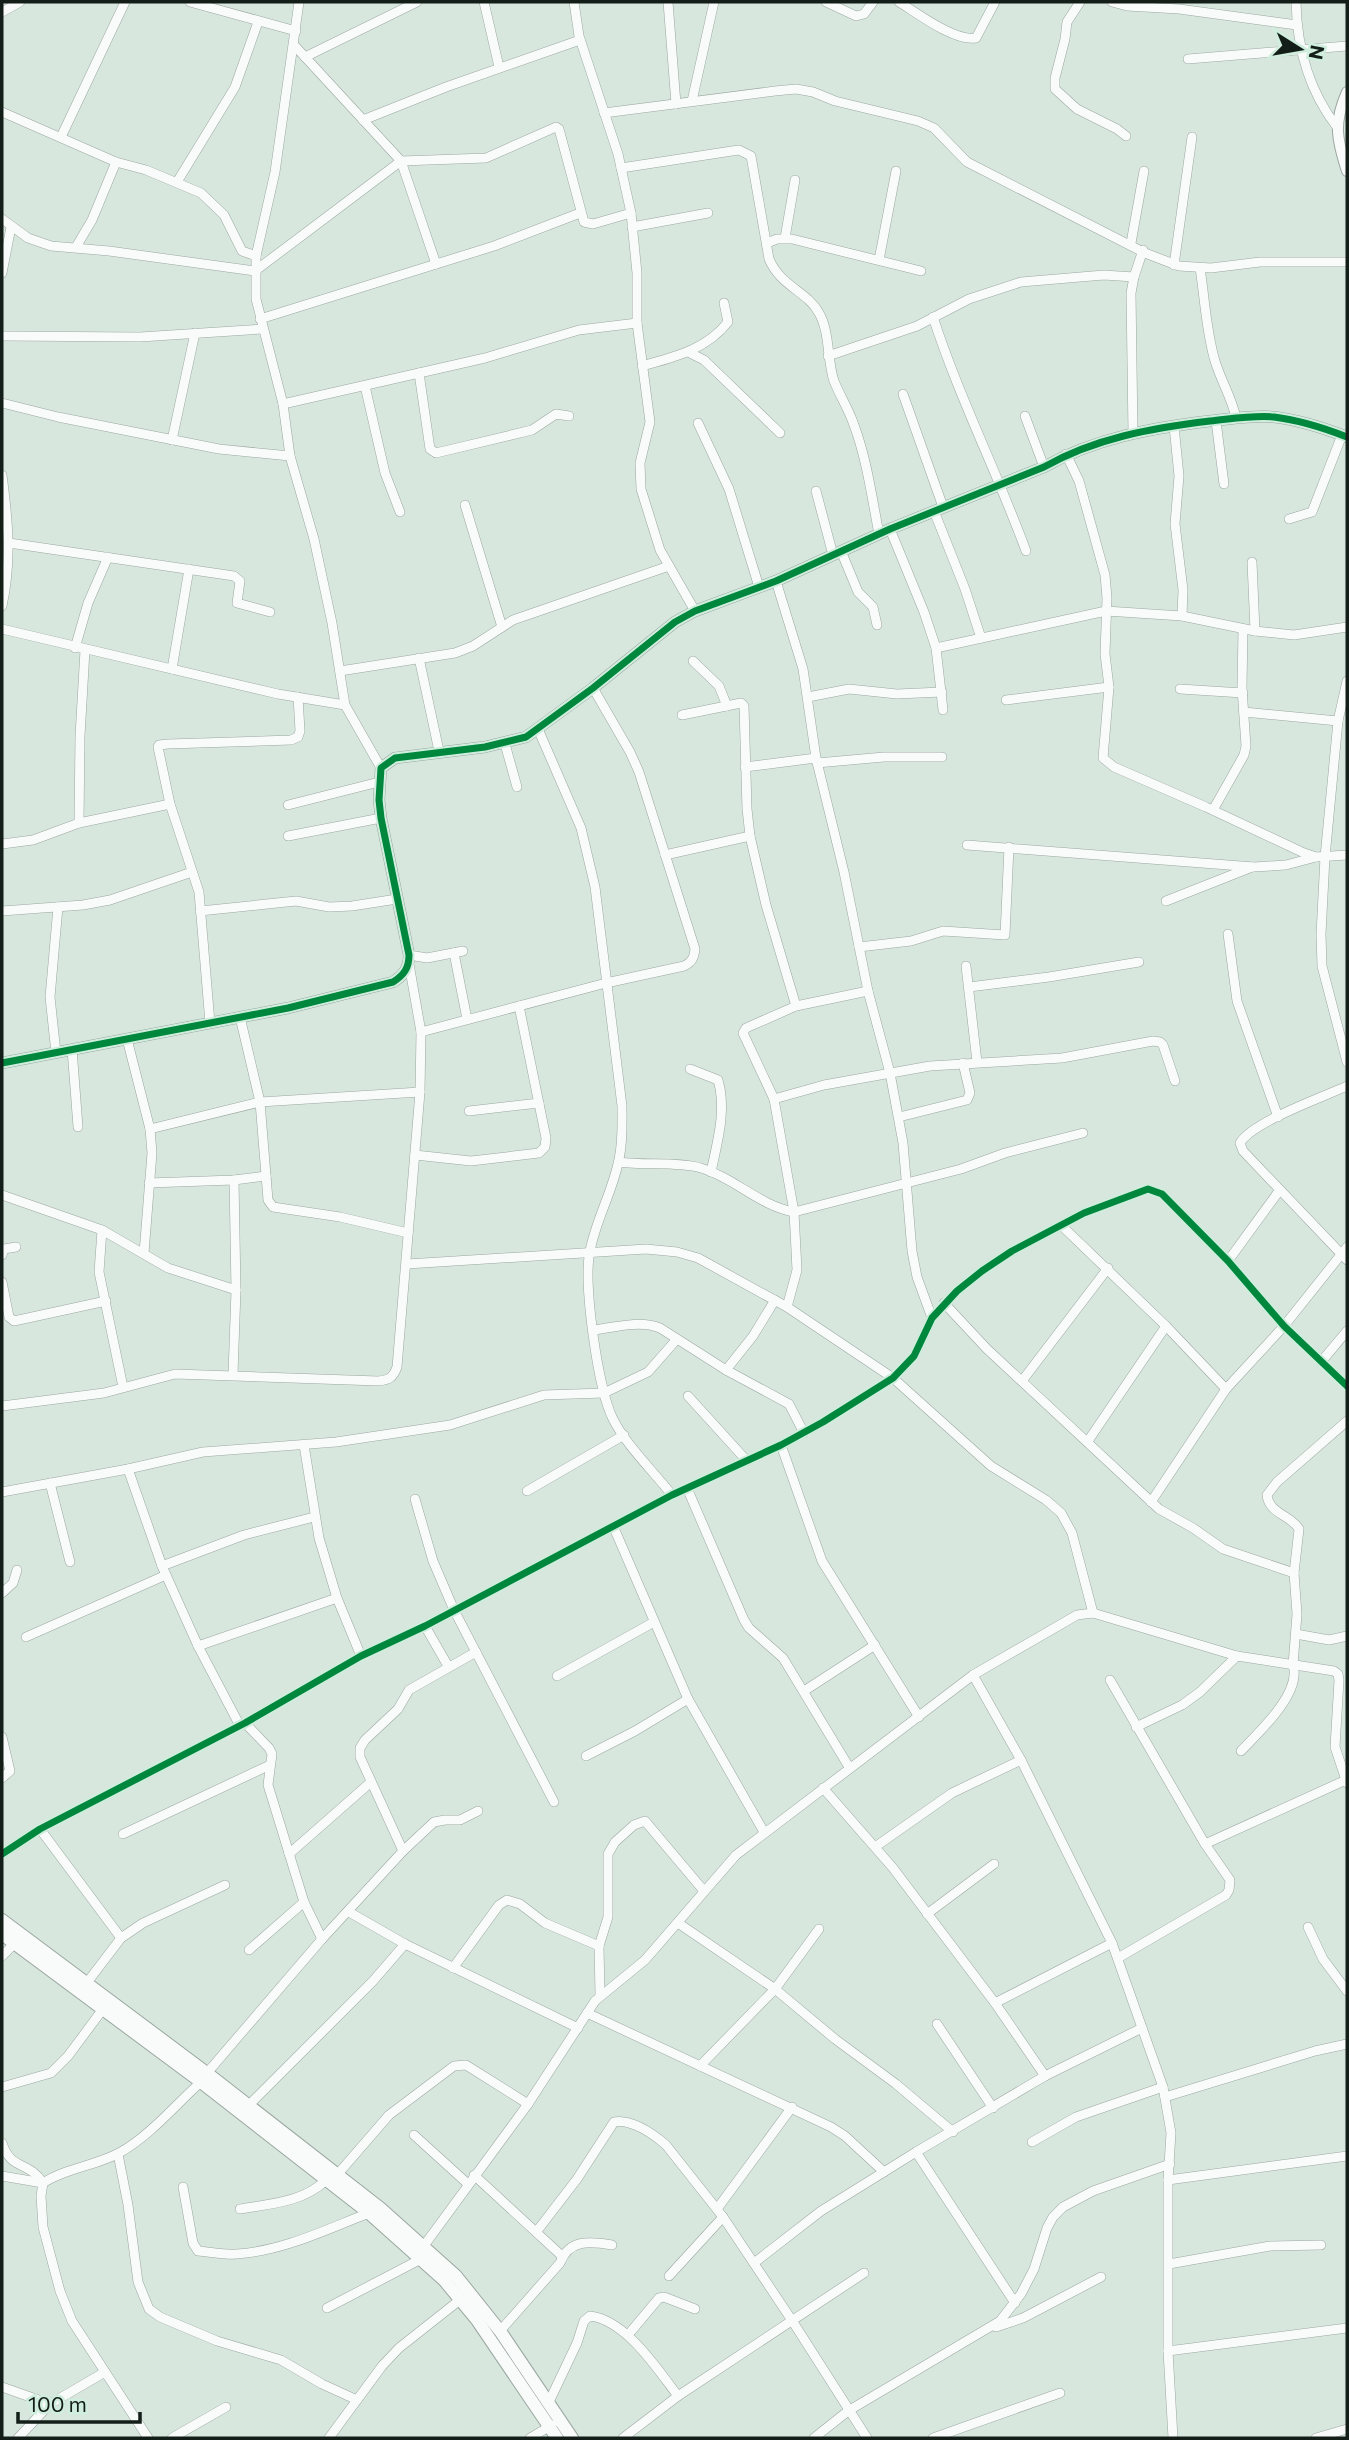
<svg xmlns="http://www.w3.org/2000/svg" width="1349" height="2440" font-family="Commissioner,sans-serif">
<style>
.lines{fill:none;stroke-linecap:round;stroke-linejoin:round}
.minor-casing{stroke:#9ba7a0;stroke-width:10}
.tertiary-casing{stroke:#9ba7a0;stroke-width:12}
.secondary-casing{stroke:#9ba7a0;stroke-width:14}
.minor{stroke:#f9fbfa;stroke-width:9}
.tertiary{stroke:#f9fbfa;stroke-width:10}
.secondary{stroke:#f9fbfa;stroke-width:12}
.cycleway-casing{stroke:#d0eedd;stroke-width:11}
.cycleway{stroke:#00873e;stroke-width:7}
</style>
<rect width="100%" height="100%" fill="#d7e7de"/>
<g class="lines">
<defs>
<g id="minor">
<polyline points="190,2 296,31"/>
<polyline points="299,2 275,172 256,256 256,299 283,404 290,456 314,539 332,623 345,705 381,768"/>
<polyline points="484,2 499,67"/>
<polyline points="574,2 579,36 618,154 631,213 637,273 637,323 650,422 640,463 641,489 660,550 695,611"/>
<polyline points="668,2 676,104"/>
<polyline points="826,2 856,16 864,14 873,2"/>
<path d="M899,2C917,13 955,42 976,38L995,2"/>
<polyline points="1080,2 1067,22 1065,39 1055,78 1055,89 1077,109 1117,129 1126,136"/>
<polyline points="1112,2 1127,6 1179,9 1297,25"/>
<path d="M1296,2C1297,47 1309,91 1337,127"/>
<polyline points="2,12 20,2"/>
<polyline points="294,45 401,161 436,264"/>
<polyline points="305,57 417,2"/>
<polyline points="1188,59 1347,46"/>
<polyline points="692,101 714,2"/>
<polyline points="2,112 116,162 146,170 201,193 224,215 242,251 256,256"/>
<polyline points="604,113 775,91 796,89 813,92 835,101 918,121 934,128 967,162 1145,253 1179,266 1211,268 1260,262 1347,262"/>
<polyline points="363,120 446,87 580,40"/>
<polyline points="61,137 125,2"/>
<path d="M621,168L732,151L739,150L751,156L769,259C781,287 807,291 819,313C830,332 827,360 834,381C840,396 849,410 854,425C867,460 872,498 879,534"/>
<polyline points="177,182 235,87 258,22"/>
<polyline points="2,219 28,238 51,246 109,251 255,271 401,161 486,158 556,127 559,129 584,222 593,224 631,213"/>
<polyline points="632,227 708,213"/>
<polyline points="785,238 795,180"/>
<polyline points="767,243 777,239 792,239 921,271"/>
<polyline points="1131,243 1144,171"/>
<polyline points="76,247 92,220 116,162"/>
<polyline points="879,260 896,171"/>
<polyline points="1174,265 1192,137"/>
<path d="M1200,268C1205,300 1206,331 1215,361C1221,381 1232,398 1236,418"/>
<polyline points="2,273 11,227"/>
<path d="M933,317C959,397 997,472 1026,551"/>
<polyline points="260,319 494,246 580,213"/>
<polyline points="2,336 140,337 262,329"/>
<polyline points="690,353 704,360 780,433"/>
<polyline points="828,356 917,326 969,299 1021,282 1104,275 1134,277"/>
<path d="M642,366C674,357 706,350 728,322L724,303"/>
<polyline points="419,373 430,449 436,453 532,430 556,414 569,416"/>
<polyline points="365,386 385,473 400,512"/>
<polyline points="903,394 943,507"/>
<polyline points="2,403 58,417 219,449 290,456"/>
<polyline points="283,404 485,358 579,330 637,323"/>
<polyline points="1025,416 1044,467"/>
<polyline points="1216,421 1224,484"/>
<polyline points="698,423 729,489 759,587"/>
<polyline points="1174,426 1179,476 1175,524 1183,590 1182,616"/>
<polyline points="1133,434 1131,293 1134,277 1143,250"/>
<polyline points="172,440 195,333"/>
<polyline points="1066,454 1079,481 1105,575 1107,598 1105,654 1109,687 1103,758 1114,767 1206,807 1304,853 1316,857 1347,855"/>
<path d="M2,475C8,520 12,561 2,606"/>
<polyline points="816,491 833,555"/>
<polyline points="465,505 502,627"/>
<polyline points="934,511 965,589 981,638"/>
<polyline points="1289,519 1312,512 1342,435"/>
<polyline points="890,529 924,612 936,648 943,710"/>
<polyline points="9,543 234,576 240,581 237,603 270,612"/>
<polyline points="841,551 858,592 873,607 877,625"/>
<polyline points="1252,562 1255,631"/>
<polyline points="776,581 803,669 816,758 844,872 868,991 890,1073 903,1143 912,1251 917,1277 932,1318"/>
<polyline points="2,629 278,694 345,705"/>
<polyline points="75,648 88,603 108,557"/>
<polyline points="936,648 1106,611 1182,616 1255,631 1294,635 1347,627"/>
<polyline points="419,658 439,751"/>
<polyline points="693,661 719,686 727,706"/>
<polyline points="172,669 189,569"/>
<polyline points="340,671 455,653 473,646 513,620 669,566"/>
<polyline points="1347,681 1338,721 1325,857 1321,934 1322,966 1347,1062"/>
<polyline points="1180,689 1243,693"/>
<polyline points="808,697 849,689 897,694 942,692"/>
<polyline points="1006,700 1109,687"/>
<polyline points="1244,712 1338,721"/>
<polyline points="682,715 741,703 744,706 747,809 750,836 766,905 796,1006"/>
<path d="M538,729L581,828L595,887L622,1106C622,1124 623,1142 619,1159C613,1191 596,1219 590,1251C583,1283 598,1390 613,1419C626,1445 654,1472 672,1495"/>
<polyline points="505,744 517,787"/>
<polyline points="817,763 884,757 942,757"/>
<polyline points="745,767 816,758"/>
<polyline points="288,805 379,782"/>
<polyline points="1213,810 1244,755 1246,746 1242,688 1243,629"/>
<polyline points="79,823 80,736 85,650"/>
<polyline points="288,836 381,818"/>
<polyline points="2,844 33,840 79,823 170,804"/>
<polyline points="967,845 1254,867 1286,865 1316,857"/>
<polyline points="665,855 750,836"/>
<polyline points="1166,901 1252,867"/>
<polyline points="2,911 83,905 110,900 192,872"/>
<polyline points="200,911 296,901 329,907 352,906 397,899"/>
<polyline points="1228,934 1237,1001 1278,1117"/>
<polyline points="859,947 911,941 943,931 1005,935 1009,847"/>
<polyline points="454,953 467,1019"/>
<polyline points="409,955 427,958 463,951"/>
<polyline points="966,966 977,1062"/>
<polyline points="969,987 1049,977 1139,962"/>
<polyline points="240,1017 260,1102 268,1200 273,1207 340,1217 408,1233"/>
<polyline points="210,1023 199,892 170,804 158,747 159,745 168,744 291,740 298,737 300,731 298,697"/>
<path d="M421,1032L606,983L684,966C692,962 694,958 695,949L639,772L630,752L593,688"/>
<polyline points="127,1039 150,1129 152,1153 144,1253"/>
<polyline points="72,1049 78,1127"/>
<polyline points="56,1053 50,997 58,907"/>
<path d="M690,1069L718,1080C727,1110 717,1143 711,1172"/>
<path d="M1347,1086C1323,1097 1252,1122 1240,1143L1243,1151L1347,1260"/>
<polyline points="774,1099 824,1085 930,1066 1062,1058 1153,1041 1160,1042 1163,1045 1175,1081"/>
<polyline points="469,1111 539,1103"/>
<polyline points="899,1117 967,1100 970,1093 963,1063"/>
<polyline points="150,1129 260,1102 420,1092"/>
<polyline points="415,1155 471,1161 539,1153 545,1147 546,1138 519,1006"/>
<path d="M619,1162C645,1166 676,1161 701,1168C735,1178 758,1205 794,1212L961,1169L1005,1153L1083,1133"/>
<polyline points="149,1183 234,1180 266,1176"/>
<polyline points="2,1195 102,1230 168,1268 236,1290"/>
<polyline points="1062,1226 1166,1326 1226,1389"/>
<polyline points="102,1230 99,1272 123,1387"/>
<polyline points="2,1255 4,1249 16,1247"/>
<polyline points="1228,1261 1279,1191"/>
<polyline points="407,1264 646,1249 677,1252 698,1258 787,1307 893,1378 991,1466 1046,1500 1061,1513 1072,1533 1093,1613"/>
<polyline points="2,1282 9,1317 14,1321 106,1301"/>
<polyline points="944,1303 987,1349 1159,1509 1193,1528 1223,1549 1294,1573"/>
<polyline points="787,1307 797,1270 794,1212 774,1099 743,1033 746,1028 796,1006 868,991"/>
<path d="M594,1330C615,1327 640,1320 660,1328L726,1370L789,1404L804,1433"/>
<polyline points="1321,1362 1347,1331"/>
<polyline points="726,1370 753,1336 775,1300"/>
<polyline points="233,1374 236,1290 234,1180"/>
<polyline points="1022,1381 1108,1268"/>
<polyline points="688,1396 747,1461"/>
<path d="M2,1406L104,1393L175,1374L378,1381C389,1380 393,1378 397,1367L420,1092L421,1032L409,964"/>
<polyline points="1088,1441 1166,1326"/>
<polyline points="304,1445 319,1538 337,1598 361,1656"/>
<polyline points="781,1445 822,1561 919,1717"/>
<polyline points="128,1469 162,1566 198,1646 240,1726"/>
<polyline points="50,1483 70,1562"/>
<polyline points="687,1488 744,1620 749,1628 783,1658 849,1767"/>
<polyline points="527,1491 624,1435"/>
<polyline points="2,1492 128,1469 203,1452 336,1442 450,1425 544,1395 604,1393 648,1372 677,1339"/>
<polyline points="415,1499 433,1561 454,1610 554,1802"/>
<polyline points="1151,1502 1226,1389 1284,1326 1347,1247"/>
<polyline points="614,1528 688,1699 764,1832"/>
<polyline points="162,1566 244,1535 314,1517"/>
<polyline points="2,1593 13,1583 17,1570"/>
<polyline points="425,1626 448,1666"/>
<polyline points="1296,1634 1329,1640 1347,1636"/>
<polyline points="26,1637 166,1575"/>
<polyline points="198,1646 337,1598"/>
<polyline points="973,1675 1021,1760 1112,1943 1163,2087 1171,2133 1168,2180 1168,2351 1173,2438"/>
<polyline points="557,1676 654,1622"/>
<polyline points="1110,1680 1205,1844 1230,1880 1229,1890 1226,1895 1118,1958"/>
<polyline points="804,1691 875,1645"/>
<polyline points="245,1723 269,1748 272,1754 268,1785 304,1902 322,1939"/>
<polyline points="1136,1727 1182,1705 1200,1692 1237,1656"/>
<polyline points="2,1737 10,1771 2,1778"/>
<path d="M1241,1751C1259,1732 1302,1693 1293,1665L1297,1614L1294,1573L1299,1529C1291,1515 1269,1514 1267,1495L1277,1482L1347,1421"/>
<polyline points="586,1756 635,1731 688,1699"/>
<polyline points="823,1788 893,1868 995,2003 1045,2076"/>
<polyline points="40,1829 121,1938"/>
<polyline points="123,1834 270,1765"/>
<polyline points="1205,1844 1346,1780"/>
<polyline points="875,1847 952,1793 1021,1760"/>
<polyline points="403,1851 360,1757 360,1748 365,1740 398,1709 409,1690 476,1652"/>
<polyline points="2,1854 40,1829 245,1723 361,1656 425,1626 672,1495 781,1445 823,1422 893,1378 914,1356 932,1318 957,1291 982,1271 1012,1251 1084,1213 1148,1189 1162,1194 1228,1261 1284,1326 1347,1386"/>
<polyline points="289,1854 371,1782"/>
<polyline points="349,1912 405,1944 578,2028"/>
<polyline points="927,1914 994,1864"/>
<polyline points="678,1923 775,1989 835,2039 896,2084 953,2132"/>
<polyline points="1308,1927 1323,1959 1347,1991"/>
<polyline points="249,1950 304,1902"/>
<polyline points="2,1956 14,1944"/>
<polyline points="453,1968 499,1905 507,1900 520,1904 545,1923 599,1946"/>
<polyline points="86,1984 121,1938 143,1923 225,1885"/>
<polyline points="600,1995 599,1946 608,1917 608,1854 615,1842 634,1825 645,1821 704,1891"/>
<polyline points="995,2003 1112,1943"/>
<polyline points="587,2013 831,2127 845,2136 884,2172"/>
<polyline points="937,2024 993,2108"/>
<polyline points="700,2066 775,1989 819,1929"/>
<polyline points="207,2073 322,1939 403,1851 434,1822 445,1820 460,1820 478,1811"/>
<polyline points="2,2087 51,2073 68,2056 103,2009"/>
<polyline points="1165,2097 1315,2051 1347,2044"/>
<polyline points="249,2105 373,1981 405,1944"/>
<polyline points="414,2135 468,2184"/>
<polyline points="1032,2142 1076,2117 1163,2087"/>
<path d="M2,2143C11,2171 28,2160 43,2183"/>
<polyline points="916,2152 1015,2303"/>
<polyline points="118,2154 128,2205 138,2282 149,2309 160,2317 217,2341 281,2360 322,2384 357,2400"/>
<polyline points="337,2175 389,2115 454,2066 466,2065 528,2104"/>
<polyline points="474,2175 562,2256"/>
<polyline points="2,2176 43,2183"/>
<polyline points="1168,2180 1347,2156"/>
<path d="M183,2187L193,2243L198,2251C211,2252 225,2255 237,2254C283,2251 327,2229 369,2213"/>
<path d="M240,2209C270,2204 304,2202 326,2180"/>
<polyline points="717,2209 792,2107"/>
<path d="M537,2231L577,2179L614,2122C632,2119 653,2134 666,2145L723,2217L793,2322L867,2438"/>
<polyline points="423,2247 528,2104 595,2001 645,1960 736,1855 973,1675 1077,1615 1093,1613 1237,1656 1334,1671 1338,1674 1339,1680 1335,1747 1347,1783"/>
<polyline points="754,2263 821,2211 916,2152 1045,2076 1142,2028"/>
<polyline points="1169,2264 1270,2246 1321,2245"/>
<polyline points="669,2276 723,2217"/>
<polyline points="327,2308 421,2259"/>
<polyline points="996,2327 1023,2318 1101,2277"/>
<path d="M500,2331L560,2263C569,2239 590,2241 612,2245"/>
<polyline points="628,2335 659,2298 664,2297 695,2309"/>
<polyline points="1168,2351 1347,2328"/>
<polyline points="2,2387 50,2404"/>
<path d="M548,2404L577,2343L584,2321L590,2316C626,2320 658,2370 678,2396"/>
<polyline points="18,2438 50,2404 105,2372"/>
<path d="M148,2438L72,2321L60,2291L43,2227L41,2196L43,2183C66,2168 95,2166 119,2153C150,2136 175,2105 201,2082"/>
<polyline points="172,2438 226,2407"/>
<polyline points="329,2438 382,2366 399,2348 461,2299"/>
<polyline points="530,2438 552,2425"/>
<polyline points="623,2438 678,2396 864,2273"/>
<polyline points="814,2438 848,2411 1000,2321 1021,2294 1034,2269 1047,2228 1053,2217 1063,2207 1093,2191 1170,2164"/>
<polyline points="933,2438 1060,2393"/>
<polyline points="1316,2438 1347,2429"/>
</g>
<g id="tertiary">
<path d="M1347,92C1333,123 1337,140 1347,171"/>
<path d="M2,1063L288,1008L393,982C404,975 409,968 409,955L381,818L379,800L381,768L395,758L485,747L526,737L593,688L675,622L695,611L776,581L890,529L1044,467C1095,438 1152,428 1210,421C1231,419 1253,415 1274,417C1299,420 1324,428 1347,437"/>
</g>
<g id="secondary">
<polyline points="2,1920 212,2077 380,2208 456,2276 500,2331 572,2438"/>
<polyline points="2,1934 201,2082 369,2213 444,2280 477,2320 557,2438"/>
</g>
</defs>
<use href="#minor" class="minor-casing"/>
<use href="#tertiary" class="tertiary-casing"/>
<use href="#secondary" class="secondary-casing"/>
<use href="#minor" class="minor"/>
<use href="#tertiary" class="tertiary"/>
<use href="#secondary" class="secondary"/>
<defs>
<g id="cycleway">
<path d="M2,1063L288,1008L393,982C404,975 409,968 409,955L381,818L379,800L381,768L395,758L485,747L526,737L593,688L675,622L695,611L776,581L890,529L1044,467C1095,438 1152,428 1210,421C1231,419 1253,415 1274,417C1299,420 1324,428 1347,437"/>
<polyline points="2,1854 40,1829 245,1723 361,1656 425,1626 672,1495 781,1445 823,1422 893,1378 914,1356 932,1318 957,1291 982,1271 1012,1251 1084,1213 1148,1189 1162,1194 1228,1261 1284,1326 1347,1386"/>
</g>
</defs>
<use href="#cycleway" class="cycleway-casing"/>
<use href="#cycleway" class="cycleway"/>
</g>
<rect width="1349" height="2440" fill="none" stroke="#131e18" stroke-width="7"/>
<g transform="translate(1300 49) rotate(101)" stroke="#d0eedd" stroke-width="5" paint-order="stroke">
<path d="M0-5L12 26L0 18L-12 26Z" fill="#131e18"/>
<text y="-10" font-size="19" font-weight="bold" text-anchor="middle" fill="#131e18">N</text>
</g>
<path d="M18 2412v10h122v-10" fill="none" stroke="#131e18" stroke-width="3.5"/>
<text x="28" y="2412" font-size="21" fill="#131e18" stroke="#d0eedd" stroke-width="5" paint-order="stroke">100 m</text>
</svg>
